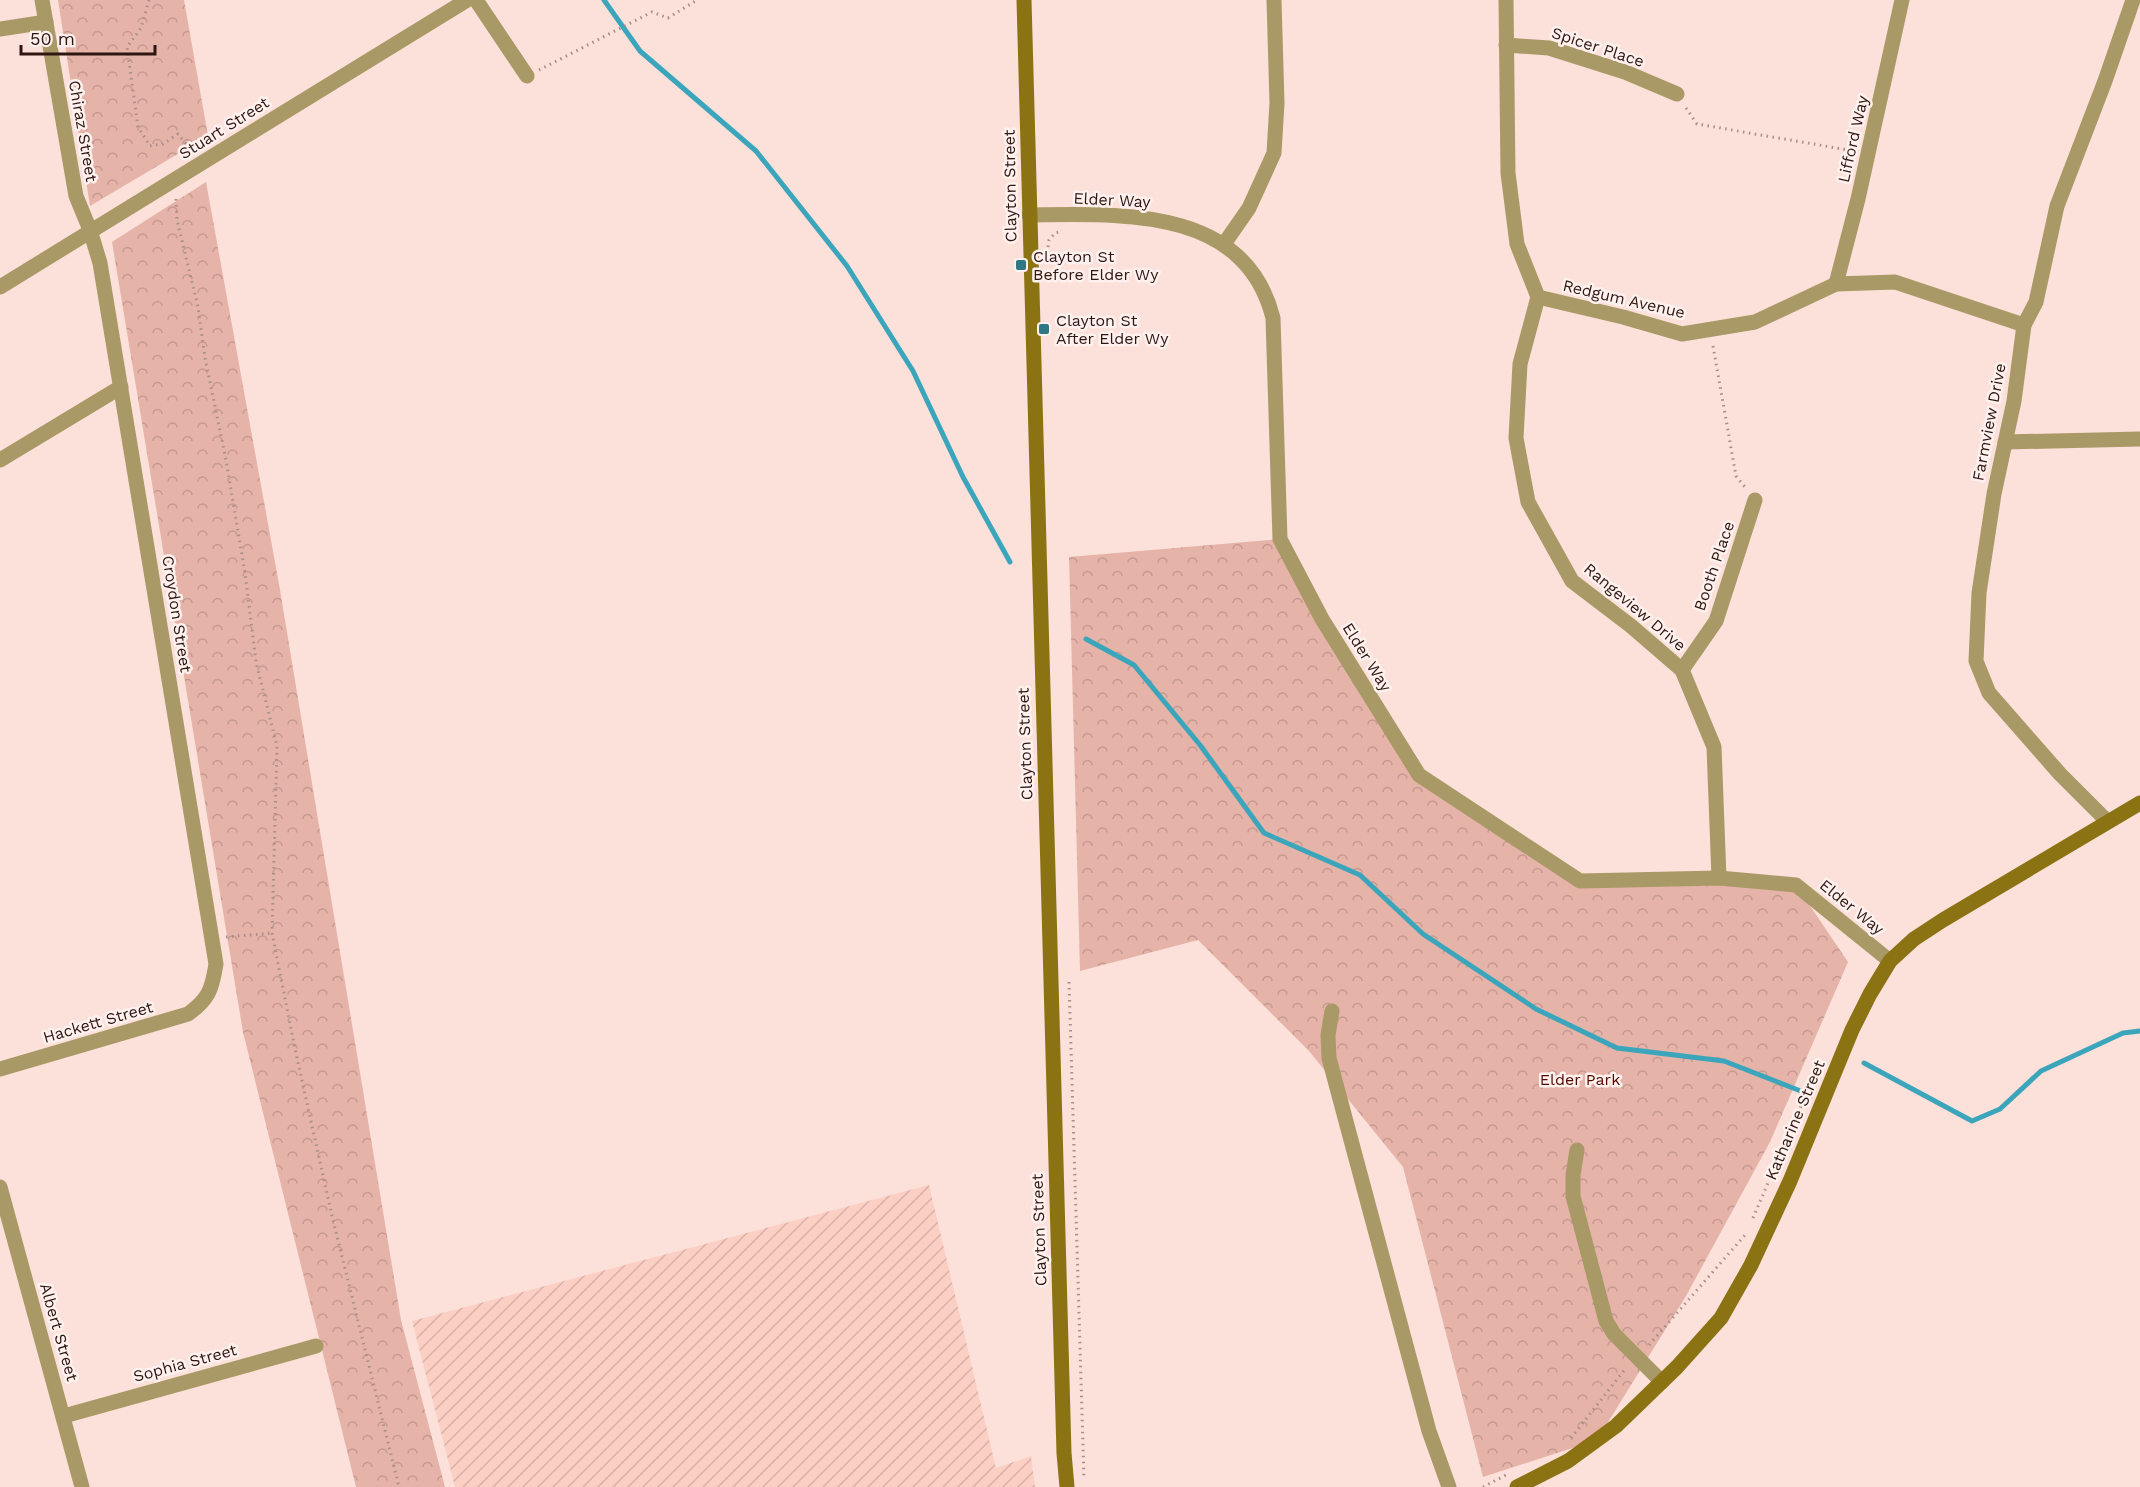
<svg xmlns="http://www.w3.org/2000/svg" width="2140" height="1487" font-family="'Work Sans',sans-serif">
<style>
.industrial{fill:url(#industrial-furrows)}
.park{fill:url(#park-crowns)}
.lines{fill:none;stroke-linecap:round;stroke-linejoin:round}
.stream{stroke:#3ba6bb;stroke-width:5}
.path{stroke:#a88e88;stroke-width:3;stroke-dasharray:1.5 4.5;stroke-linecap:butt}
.minor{stroke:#a99966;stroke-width:15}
.secondary{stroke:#8b7314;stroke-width:15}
.poi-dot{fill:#317684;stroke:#fff1ee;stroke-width:2}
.labels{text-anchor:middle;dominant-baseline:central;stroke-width:5;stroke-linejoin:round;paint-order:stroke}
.street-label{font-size:16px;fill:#2e1611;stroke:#fff1ee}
.poi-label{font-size:16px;fill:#2e1611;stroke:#fff1ee;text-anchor:start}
.park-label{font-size:16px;fill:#520b00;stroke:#fff1ee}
</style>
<defs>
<pattern id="industrial-furrows" width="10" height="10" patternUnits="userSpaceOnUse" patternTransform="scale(1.5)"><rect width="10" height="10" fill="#fccfc4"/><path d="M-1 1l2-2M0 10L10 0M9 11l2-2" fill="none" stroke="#d8b1a7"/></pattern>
<pattern id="park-crowns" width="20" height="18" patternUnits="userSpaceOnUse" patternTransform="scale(1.5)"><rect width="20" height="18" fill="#e5b3a8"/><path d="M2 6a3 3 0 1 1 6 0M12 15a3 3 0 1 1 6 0" fill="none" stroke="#c59990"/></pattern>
</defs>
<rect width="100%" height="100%" fill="#fce0da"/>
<polygon class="industrial" points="929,1185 996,1468 1031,1456 1035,1487 455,1487 412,1321"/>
<g class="park">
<polygon points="58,0 184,0 208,136 90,206"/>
<polygon points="206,182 280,590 401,1320 445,1487 356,1487 243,1032 112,242"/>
<polygon points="1280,539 1419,775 1580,881 1796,885 1848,962 1770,1142 1686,1296 1597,1440 1483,1477 1403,1167 1309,1051 1198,940 1080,971 1069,557"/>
</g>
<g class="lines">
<g class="stream">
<polyline points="604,0 640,51 756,151 847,266 913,371 963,477 1010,562"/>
<polyline points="1086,639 1134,665 1200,745 1264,833 1360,875 1423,934 1536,1009 1617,1048 1724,1061 1811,1095"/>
<polyline points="1864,1063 1972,1121 2000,1109 2041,1071 2123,1033 2140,1031"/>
</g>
<g class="path">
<polyline points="149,0 141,28 127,47 138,127 150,146 163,144 178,134 187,145 188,154"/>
<polyline points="539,70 652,12 668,18 697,0"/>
<polyline points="1686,108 1697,124 1854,151"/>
<polyline points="176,199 177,220 198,307 205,358 226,460 245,573 256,662 277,746 272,933 295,1049 332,1216 399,1487"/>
<polyline points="1048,247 1049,240 1055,233 1059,232"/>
<polyline points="1713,346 1736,476 1745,487"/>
<polyline points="226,937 272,933"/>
<polyline points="1069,982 1084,1479"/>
<polyline points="1753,1218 1801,1106"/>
<polyline points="1649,1345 1745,1235"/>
<polyline points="1571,1438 1626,1368"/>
<polyline points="1483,1487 1506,1475"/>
</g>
<g class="minor">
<polyline points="476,0 527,76"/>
<polyline points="1506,0 1508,173 1517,244 1538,297 1623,317 1682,334 1755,322 1836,284 1895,282 2024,325"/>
<polyline points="0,29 46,22"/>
<polyline points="1506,45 1549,48 1625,72 1677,94"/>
<path d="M1029,215C1121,214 1245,206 1273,318L1280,539L1322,619L1419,775L1580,881L1719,878L1796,885L1890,961"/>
<polyline points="1224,244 1249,208 1274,153 1277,103 1274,0"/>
<polyline points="1836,284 1858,199 1902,0"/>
<polyline points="0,287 467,0"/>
<polyline points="1538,297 1520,364 1516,438 1528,502 1572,581 1631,626 1682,670 1714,747 1719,878"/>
<polyline points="2005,442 2140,439"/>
<polyline points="0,460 121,387"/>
<polyline points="1682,670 1716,621 1755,500"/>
<polyline points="2107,821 2060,774 1989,693 1976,661 1979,593 1994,494 2014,401 2024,325 2036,302 2057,206 2105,81 2133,0"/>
<polyline points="1332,1011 1328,1035 1329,1058 1429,1431 1449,1487"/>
<path d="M0,1069L188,1014C209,999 212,989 216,964L100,263L90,230L76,196L42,0"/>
<polyline points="1577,1150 1573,1175 1573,1196 1606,1321 1614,1334 1662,1382"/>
<polyline points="0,1187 82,1487"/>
<polyline points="64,1416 316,1346"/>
</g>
<g class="secondary">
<polyline points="1024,0 1064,1453 1067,1487"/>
<polyline points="1517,1487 1568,1461 1616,1426 1677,1367 1721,1318 1751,1265 1790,1181 1852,1030 1870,994 1890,961 1914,939 1943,920 2140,803"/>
</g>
</g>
<g class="poi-dot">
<rect x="1015" y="259" width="12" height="12" rx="3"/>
<rect x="1038" y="323" width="12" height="12" rx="3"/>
</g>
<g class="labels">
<g class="street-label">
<text transform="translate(1598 47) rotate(18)">Spicer Place</text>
<text transform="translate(224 128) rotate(-32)">Stuart Street</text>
<text transform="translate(83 131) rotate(80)">Chiraz Street</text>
<text transform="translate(1853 139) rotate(-77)">Lifford Way</text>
<text transform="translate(1010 186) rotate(-91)">Clayton Street</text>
<text transform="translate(1112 200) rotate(3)">Elder Way</text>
<text transform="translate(1624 299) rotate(13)">Redgum Avenue</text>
<text transform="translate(1989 422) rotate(-79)">Farmview Drive</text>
<text transform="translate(1714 566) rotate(-71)">Booth Place</text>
<text transform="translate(1635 607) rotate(40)">Rangeview Drive</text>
<text transform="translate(177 614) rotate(81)">Croydon Street</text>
<text transform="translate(1367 657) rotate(58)">Elder Way</text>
<text transform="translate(1025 744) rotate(-92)">Clayton Street</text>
<text transform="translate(1852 907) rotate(39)">Elder Way</text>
<text transform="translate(98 1022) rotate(-16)">Hackett Street</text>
<text transform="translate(1795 1120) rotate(-67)">Katharine Street</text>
<text transform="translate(1039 1230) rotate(-92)">Clayton Street</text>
<text transform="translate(59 1332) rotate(74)">Albert Street</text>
<text transform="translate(185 1363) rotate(-15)">Sophia Street</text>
</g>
<g class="poi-label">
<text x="1033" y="256">Clayton St<tspan x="1033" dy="18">Before Elder Wy</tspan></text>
<text x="1056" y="320">Clayton St<tspan x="1056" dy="18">After Elder Wy</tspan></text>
</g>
<g class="park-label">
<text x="1580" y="1079">Elder Park</text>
</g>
</g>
<path d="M21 45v9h134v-9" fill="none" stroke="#2e1611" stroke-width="3"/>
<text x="30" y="45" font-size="18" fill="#2e1611" stroke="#fff1ee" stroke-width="4.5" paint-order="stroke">50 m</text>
</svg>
